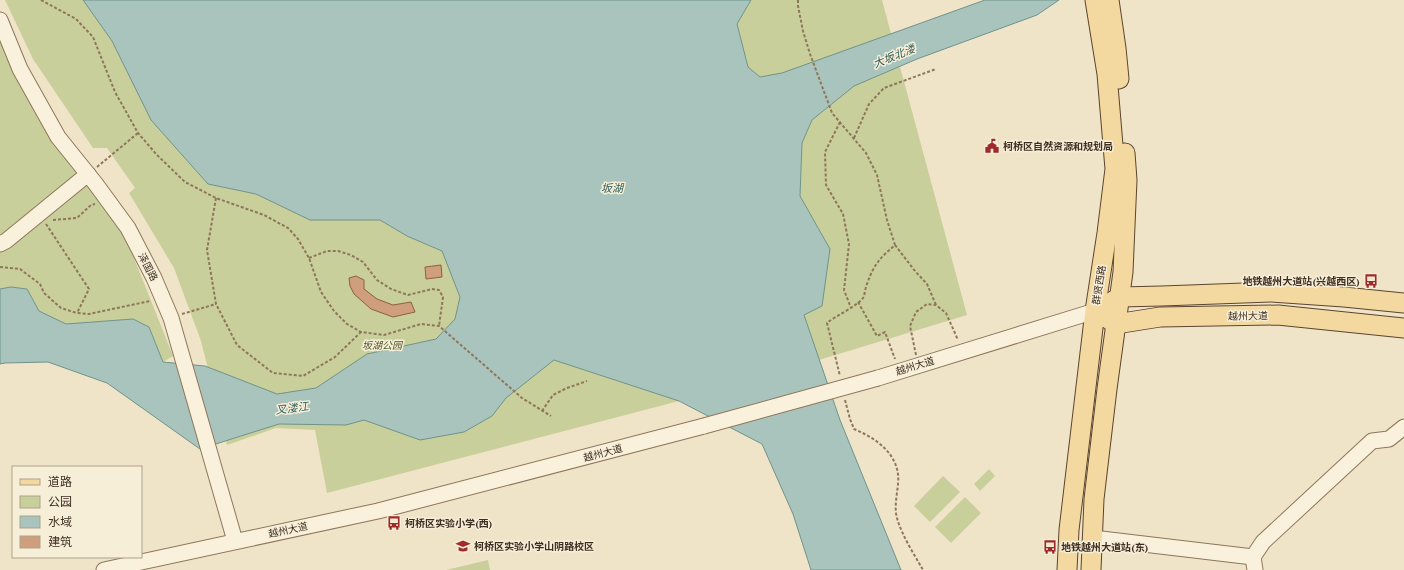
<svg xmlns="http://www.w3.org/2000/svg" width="1404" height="570" font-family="'Crimson Pro','Noto Sans SC',serif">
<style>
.green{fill:#c9cf9b}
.water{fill:#a9c4bc;stroke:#6f938a}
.building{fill:#cf9f7d;stroke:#8d5f41}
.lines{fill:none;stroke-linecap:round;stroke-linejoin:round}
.minor-casing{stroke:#8d765c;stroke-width:17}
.major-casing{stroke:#5b4430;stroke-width:21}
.path{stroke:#8d765c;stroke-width:2;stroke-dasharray:3 2;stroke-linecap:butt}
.minor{stroke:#faf1dc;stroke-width:15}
.major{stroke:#f3d9a0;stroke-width:19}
.minor-bridge-casing{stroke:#8d765c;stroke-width:17;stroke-linecap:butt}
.minor-bridge{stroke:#faf1dc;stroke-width:15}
.labels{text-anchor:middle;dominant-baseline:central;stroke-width:3;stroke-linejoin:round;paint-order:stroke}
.poi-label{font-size:10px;font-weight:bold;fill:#3d2e20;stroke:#f7eed8;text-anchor:start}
.street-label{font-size:10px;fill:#3d2e20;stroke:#f7eed8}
.park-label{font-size:10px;font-style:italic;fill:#4d5a26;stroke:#f7eed8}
.water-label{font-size:11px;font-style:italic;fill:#2f5d5a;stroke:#f7eed8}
</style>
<rect width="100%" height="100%" fill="#f0e4c8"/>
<g class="green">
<polygon points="5,0 83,0 112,41 151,120 208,184 256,194 310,220 380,220 407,236 442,251 554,360 679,401 327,493 315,430 276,428 227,445 201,341 174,268 129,193 135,188 107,148 93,148 33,59"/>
<polygon points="751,0 882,0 967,315 819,360 804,315 830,249 800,196 802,143 812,120 748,67 737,24"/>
<polygon points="0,34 39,120 96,194 126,238 173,356 163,362 149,327 133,319 66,324 39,311 27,289 11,287 0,289"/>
<polygon points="989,469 995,476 980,491 974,484"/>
<polygon points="943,476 960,492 930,522 914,506"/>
<polygon points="965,497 981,513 951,543 935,527"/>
<polygon points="488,560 490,570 446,570"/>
</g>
<polygon class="water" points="83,0 751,0 737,24 748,67 760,77 782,73 985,0 1059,0 1037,15 917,59 854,86 812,120 802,143 800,196 830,249 822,306 804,315 840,420 901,570 811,570 793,514 762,444 679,401 554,360 506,398 492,416 464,432 420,440 364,420 346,425 279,424 200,449 107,383 48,362 5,363 0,364 0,289 11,287 27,289 39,311 66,324 133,319 149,327 163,362 205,366 277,394 316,388 367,354 436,339 455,319 460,297 442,251 407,236 380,220 310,220 256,194 208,184 151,120 112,41"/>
<g class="building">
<polygon points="441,265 442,277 426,279 425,267"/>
<polygon points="356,276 364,280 364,289 377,299 393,305 411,302 415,312 393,317 371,309 354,294 350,286 349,278"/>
</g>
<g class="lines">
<defs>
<g id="minor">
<polyline points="0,20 20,69 58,137 95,183 128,228 154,278 171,318 235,541"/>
<polyline points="0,244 6,241 88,174"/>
<polyline points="878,378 1095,311"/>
<polyline points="1093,538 1253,557"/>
<polyline points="104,570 378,511 704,426"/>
<polyline points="1255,570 1253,557 1263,542 1372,441 1389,439 1404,427"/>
</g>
<g id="major">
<polyline points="1109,0 1116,48 1119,79"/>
<polyline points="1110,303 1120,297 1162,296 1271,292 1344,297 1404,303"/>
<polyline points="1105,317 1116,324 1160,317 1278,315 1404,328"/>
<polyline points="1067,570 1069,530 1095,311 1107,233 1115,169 1107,74 1095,0"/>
<polyline points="1091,570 1094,499 1107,389 1123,272 1127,180 1125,153"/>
</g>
</defs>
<use href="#minor" class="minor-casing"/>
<use href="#major" class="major-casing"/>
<g class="path">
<polyline points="41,0 76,19 93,37 115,92 138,133 157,155 185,182 216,198 264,215 288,228 298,239 309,258 321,292 334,311 347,324 361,332 384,335 421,324 439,326 522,398 551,416"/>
<path d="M798,0V6L803,31L810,54L832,113L866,153L877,175L887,220L895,245C880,258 874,264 867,284C865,288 865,295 863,298C856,307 837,315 827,323L840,376"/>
<polyline points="840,122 825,152 826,185 843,214 849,244 844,290 851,308"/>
<polyline points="854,138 869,104 884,88 936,69"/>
<polyline points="97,167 138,133"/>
<polyline points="216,198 207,250 216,304 237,345 273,373 303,376 335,357 361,332"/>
<polyline points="53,220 77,218 91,205 95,204"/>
<polyline points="46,224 89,289 77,313"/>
<polyline points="895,245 915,271 927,284 936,305"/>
<polyline points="309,258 327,251 338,251 351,255 363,262 377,280 391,289 408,295 432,289 439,290 443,297 439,326"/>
<polyline points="0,267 20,269 40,284 44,293 61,308 77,313 89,314 150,301"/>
<polyline points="858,302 877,336 885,332 895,359"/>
<polyline points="182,314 216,304"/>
<polyline points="916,355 910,326 916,312 927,304 936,305 946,313 958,340"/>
<path d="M845,400L850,419L854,429C878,439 901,456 898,484C897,495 894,508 897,518C902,536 914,554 923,570"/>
<polyline points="542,411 553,395 567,388 587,381"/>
</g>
<use href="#minor" class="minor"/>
<use href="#major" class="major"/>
<defs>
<polyline id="minor-bridge" points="704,426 878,378"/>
</defs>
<use href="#minor-bridge" class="minor-bridge-casing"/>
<use href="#minor-bridge" class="minor-bridge"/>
</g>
<defs>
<symbol id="civic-bare" viewBox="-9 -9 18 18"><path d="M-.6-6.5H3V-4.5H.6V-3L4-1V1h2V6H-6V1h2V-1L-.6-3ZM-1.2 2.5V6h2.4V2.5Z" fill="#9e2a2b" stroke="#f7eed8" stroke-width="2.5" paint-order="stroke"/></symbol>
<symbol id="bus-bare" viewBox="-9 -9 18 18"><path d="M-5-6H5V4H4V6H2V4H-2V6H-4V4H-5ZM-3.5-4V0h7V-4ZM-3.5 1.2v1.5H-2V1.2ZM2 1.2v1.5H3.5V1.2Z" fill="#9e2a2b" stroke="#f7eed8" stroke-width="2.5" paint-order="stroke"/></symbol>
<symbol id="school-bare" viewBox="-9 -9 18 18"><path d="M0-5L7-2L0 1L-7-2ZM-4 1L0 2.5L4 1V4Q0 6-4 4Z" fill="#9e2a2b" stroke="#f7eed8" stroke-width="2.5" paint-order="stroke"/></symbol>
</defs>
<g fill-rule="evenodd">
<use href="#civic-bare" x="982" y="136" width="20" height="20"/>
<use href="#bus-bare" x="1361" y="271" width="20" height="20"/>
<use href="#bus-bare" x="384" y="513" width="20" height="20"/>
<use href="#school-bare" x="453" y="536" width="20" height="20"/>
<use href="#bus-bare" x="1040" y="537" width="20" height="20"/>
</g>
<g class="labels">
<g class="poi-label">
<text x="1003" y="146">柯桥区自然资源和规划局</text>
<text x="1360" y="281" text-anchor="end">地铁越州大道站(兴越西区)</text>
<text x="405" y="523">柯桥区实验小学(西)</text>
<text x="474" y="546">柯桥区实验小学山阴路校区</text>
<text x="1061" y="547">地铁越州大道站(东)</text>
</g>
<g class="street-label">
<text transform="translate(148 267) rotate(63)">泽国路</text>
<text transform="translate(1099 285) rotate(-81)">群贤西路</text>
<text transform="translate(1248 316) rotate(-1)">越州大道</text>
<text transform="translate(915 366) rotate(-17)">越州大道</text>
<text transform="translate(603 453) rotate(-15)">越州大道</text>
<text transform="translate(288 530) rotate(-12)">越州大道</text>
</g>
<g class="park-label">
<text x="382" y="345">坂湖公园</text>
</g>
<g class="water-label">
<text transform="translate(894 56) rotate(-22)">大坂北溇</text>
<text x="612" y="188">坂湖</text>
<text transform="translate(292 408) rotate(-7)">叉溇江</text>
</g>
</g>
<rect x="12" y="466" width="130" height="92" fill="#f7eed8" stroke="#ada18e"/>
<rect x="20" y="479" width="20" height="6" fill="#f3d9a0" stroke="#ada18e"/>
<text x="48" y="486" font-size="12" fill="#3d2e20">道路</text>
<rect x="20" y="496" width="20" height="12" fill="#c9cf9b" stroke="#ada18e"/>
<text x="48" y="506" font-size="12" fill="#3d2e20">公园</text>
<rect x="20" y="516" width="20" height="12" fill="#a9c4bc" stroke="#ada18e"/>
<text x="48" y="526" font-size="12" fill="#3d2e20">水域</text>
<rect x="20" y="536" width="20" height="12" fill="#cf9f7d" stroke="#ada18e"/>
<text x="48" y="546" font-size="12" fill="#3d2e20">建筑</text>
</svg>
